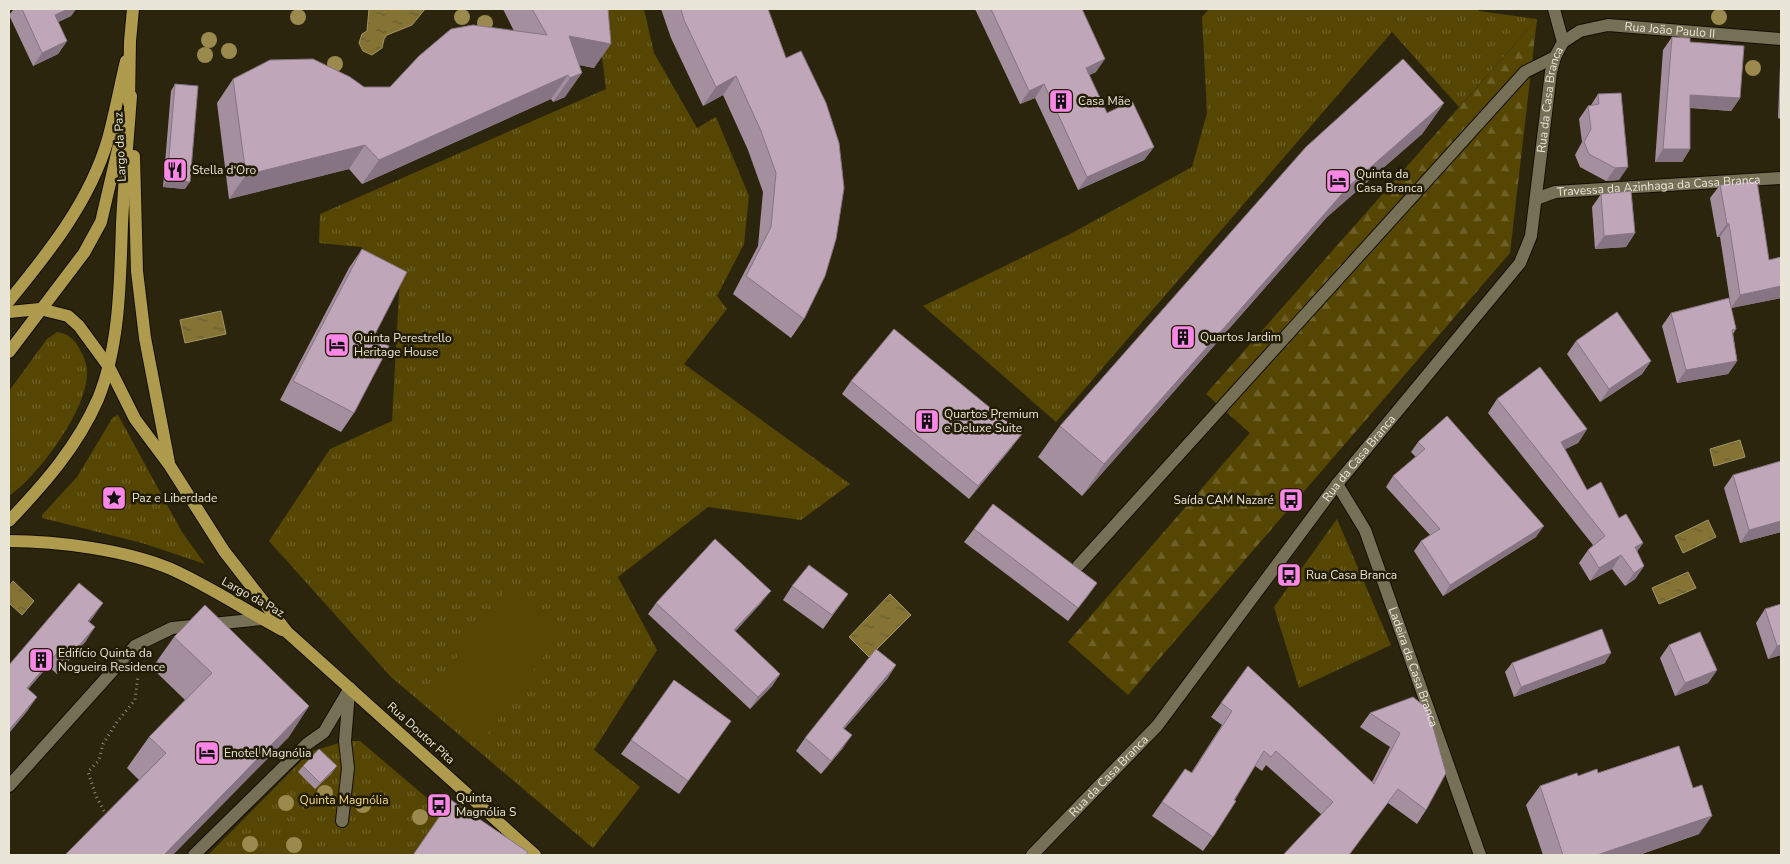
<svg xmlns="http://www.w3.org/2000/svg" width="1790" height="864" font-family="'Nunito Sans',sans-serif">
<style>
.grass{fill:url(#grass-tufts)}
.forest{fill:url(#forest-firs)}
.pitch{fill:#554603}
.water{fill:url(#water-ripples);stroke:#a29564}
.lines{fill:none;stroke-linecap:round;stroke-linejoin:round}
.minor-casing{stroke:#140e00;stroke-width:14}
.major-casing{stroke:#140e00;stroke-width:14}
.path{stroke:#8e8977;stroke-width:3;stroke-dasharray:1 4;stroke-linecap:butt}
.minor{stroke:#767056;stroke-width:12}
.major{stroke:#ae9b4d;stroke-width:12}
.tree{fill:#9b8a4d}
.wall{fill:#a48f9f}
.shaded-wall{fill:#867482}
.building{fill:#bfa6b9;stroke:#867482}
.labels{text-anchor:middle;dominant-baseline:central;stroke-width:5;stroke-linejoin:round;paint-order:stroke}
.street-label{font-size:12px;fill:#e9e5d7;stroke:#221c05}
.poi-label{font-size:12px;fill:#e9e5d7;stroke:#221c05;text-anchor:start}
.park-label{font-size:12px;fill:#f6dd80;stroke:#221c05}
</style>
<defs>
<pattern id="grass-tufts" width="24" height="20" patternUnits="userSpaceOnUse" patternTransform="scale(1.25)"><rect width="24" height="20" fill="#554603"/><path d="M3 7l-1-3M5 7V3M7 7l1-3M15 17l-1-3M17 17v-4M19 17l1-3" fill="none" stroke="#6d6127"/></pattern>
<pattern id="forest-firs" width="22" height="20" patternUnits="userSpaceOnUse" patternTransform="scale(1.25)"><rect width="22" height="20" fill="#554603"/><path d="M5 1l3.5 6h-7zM16 11l3.5 6h-7z" fill="#6d6127"/></pattern>
<pattern id="water-ripples" width="26" height="14" patternUnits="userSpaceOnUse" patternTransform="scale(1.25)"><rect width="26" height="14" fill="#847332"/><path d="M2 4q2-2 4 0t4 0M15 11q2-2 4 0t4 0" fill="none" stroke="#685e38"/></pattern>
</defs>
<rect width="100%" height="100%" fill="#2c250e"/>
<g class="grass">
<polygon points="596,9 644,9 654,53 697,128 716,117 749,196 744,244 717,296 727,309 684,364 850,484 801,520 708,507 618,577 657,650 594,750 640,787 593,848 391,677 269,541 330,449 392,421 400,275 361,247 319,243 320,214 606,89"/>
<polygon points="1209,9 1478,9 1479,11 1537,19 1459,107 1392,32 1056,422 923,306 1070,234 1192,167 1207,113 1202,17"/>
<path d="M57,332C68,333 76,341 80,350C84,357 87,364 87,372C88,409 39,475 9,496V391L47,339Z"/>
<polygon points="118,415 182,532 205,564 142,543 42,518 42,515 77,477 113,417"/>
<polygon points="1337,519 1391,645 1299,688 1274,607"/>
<polygon points="345,741 360,741 494,855 208,855 310,752"/>
</g>
<polygon class="forest" points="1537,19 1510,253 1128,695 1068,642 1250,433 1206,394"/>
<polygon class="pitch" points="507,589 563,630 486,736 429,695"/>
<g class="water">
<polygon points="369,9 425,9 412,25 387,35 384,39 382,48 372,55 363,51 359,43 362,34 367,31"/>
<polygon points="221,311 226,334 185,343 180,320"/>
<polygon points="1740,440 1745,457 1714,466 1710,449"/>
<polygon points="1708,520 1716,537 1683,553 1675,536"/>
<polygon points="1688,572 1696,588 1659,604 1652,588"/>
<polygon points="13,581 34,601 22,615 9,603 9,586"/>
<polygon points="890,594 911,615 869,657 849,637"/>
</g>
<g class="lines">
<defs>
<g id="minor">
<path id="s1" d="M1563,42L1580,31L1608,25L1781,39"/>
<path id="s2" d="M1536,199L1555,192L1781,178"/>
<path id="s3" d="M1337,484L1365,530L1480,855"/>
<polyline points="1078,566 1525,72 1555,57"/>
<polyline points="9,786 135,646 172,628 262,619"/>
<polyline points="342,821 348,768 345,741 349,693"/>
<polyline points="194,855 307,744 324,732 350,688"/>
<path id="s4" d="M1032,855L1157,726L1337,484L1520,263L1531,236L1551,72L1555,57L1563,42L1554,9"/>
</g>
<g id="major">
<polyline points="129,103 130,41 133,9"/>
<polyline points="134,156 137,271 145,338 169,463"/>
<path d="M9,301C49,252 90,201 108,139C115,113 120,86 126,61"/>
<polyline points="9,312 40,309 68,316 79,326 109,367 135,419 170,466 224,551 287,632 535,855"/>
<polyline points="9,352 84,253 101,222 122,132"/>
<path d="M9,521C44,484 77,447 98,399C120,345 120,282 122,224C124,181 128,138 131,96"/>
<path d="M9,541C58,541 126,550 171,569C209,586 245,610 282,630"/>
</g>
</defs>
<use href="#minor" class="minor-casing"/>
<use href="#major" class="major-casing"/>
<polyline class="path" points="104,811 96,796 88,772 99,760 103,744 117,722 135,700 138,676"/>
<use href="#minor" class="minor"/>
<use href="#major" class="major"/>
</g>
<g class="tree">
<circle cx="298" cy="17" r="8"/>
<circle cx="462" cy="17" r="8"/>
<circle cx="1719" cy="17" r="8"/>
<circle cx="485" cy="23" r="8"/>
<circle cx="209" cy="40" r="8"/>
<circle cx="229" cy="51" r="8"/>
<circle cx="205" cy="55" r="8"/>
<circle cx="335" cy="64" r="8"/>
<circle cx="1753" cy="68" r="8"/>
<circle cx="325" cy="793" r="8"/>
<circle cx="286" cy="803" r="8"/>
<circle cx="363" cy="805" r="8"/>
<circle cx="420" cy="817" r="8"/>
<circle cx="250" cy="844" r="8"/>
<circle cx="294" cy="845" r="8"/>
</g>
<g class="wall">
<polygon points="14,9 76,9 71,16 58,22 67,41 58,54 33,66 9,15"/>
<polygon points="503,9 608,9 594,68 580,65 565,97 553,102 551,99 362,184 349,169 229,199 217,103 233,79 364,87 390,87 514,31"/>
<polygon points="661,9 768,9 804,319 791,338 733,294 758,246 763,192 748,150 723,95 703,106 671,38"/>
<polygon points="975,9 1082,9 1096,72 1089,75 1107,113 1154,147 1144,160 1078,190 1035,98 1020,104"/>
<polygon points="1672,37 1690,42 1740,98 1731,111 1690,108 1690,149 1682,162 1655,162 1663,50"/>
<polygon points="1781,64 1781,119 1778,118 1780,65"/>
<polygon points="175,84 185,189 163,187 171,91"/>
<polygon points="1598,94 1619,180 1606,181 1580,167 1575,155 1582,142 1579,119 1588,106 1591,105"/>
<polygon points="1444,103 1422,134 1327,217 1082,496 1038,457 1060,426"/>
<polygon points="1720,185 1769,260 1781,257 1781,298 1731,308 1736,329 1733,334 1737,361 1728,374 1677,383 1662,326 1671,313 1731,308 1720,237 1717,237 1710,198"/>
<polygon points="1601,194 1635,233 1626,247 1595,249 1592,207"/>
<polygon points="362,249 354,413 341,432 280,400 349,268"/>
<polygon points="1576,341 1651,361 1642,374 1600,402 1567,354"/>
<polygon points="851,381 1012,447 969,499 842,394"/>
<polygon points="1497,399 1587,429 1578,443 1565,449 1587,490 1619,518 1643,543 1637,551 1644,566 1635,579 1625,586 1612,569 1590,581 1579,563 1588,550 1593,545 1488,413"/>
<polygon points="1418,442 1536,537 1443,596 1414,551 1421,541 1430,535 1386,487 1393,476 1416,457 1411,452"/>
<polygon points="1733,475 1781,532 1740,543 1724,488"/>
<polygon points="974,529 1097,583 1068,621 964,542"/>
<polygon points="792,586 848,594 823,629 783,600"/>
<polygon points="762,602 735,631 780,674 772,686 750,709 648,614 656,603"/>
<polygon points="1781,604 1781,655 1768,659 1756,623 1765,609"/>
<polygon points="94,616 89,622 86,641 57,674 48,666 28,689 28,710 9,733 9,665"/>
<polygon points="174,637 309,706 288,738 139,780 127,768 149,737 185,700 152,668"/>
<polygon points="1669,645 1717,670 1708,683 1675,696 1660,658"/>
<polygon points="1512,663 1605,663 1514,697 1505,672"/>
<polygon points="896,665 887,679 844,729 843,748 821,774 796,751 805,738"/>
<polygon points="674,680 731,721 679,794 621,754"/>
<polygon points="1413,697 1426,810 1417,824 1388,803 1322,815 1266,765 1262,771 1255,766 1213,837 1203,851 1152,816 1185,769 1191,773 1222,725 1211,717 1221,703 1372,782 1390,747 1360,727 1370,713"/>
<polygon points="303,766 332,773 315,789 298,772"/>
<polygon points="1598,773 1699,834 1639,855 1543,855 1526,805 1540,786 1578,776"/>
</g>
<g class="shaded-wall">
<polygon points="68,9 76,9 71,16 46,28 55,15"/>
<polygon points="569,36 611,44 594,68 552,60"/>
<polygon points="67,41 58,54 33,66 42,53"/>
<polygon points="1105,59 1096,72 1077,81 1086,68"/>
<polygon points="582,73 565,97 553,102 570,78"/>
<polygon points="568,75 551,99 362,184 379,160"/>
<polygon points="736,76 723,95 703,106 716,87"/>
<polygon points="1044,84 1035,98 1020,104 1029,91"/>
<polygon points="1690,95 1740,98 1731,111 1681,107"/>
<polygon points="1444,103 1422,134 1327,217 1082,496 1104,464 1349,186"/>
<polygon points="365,145 349,169 229,199 246,175"/>
<polygon points="1154,147 1144,160 1078,190 1087,177"/>
<polygon points="1663,149 1690,149 1682,162 1655,162"/>
<polygon points="1628,167 1619,180 1606,181 1615,168"/>
<polygon points="167,180 190,182 185,189 163,187"/>
<polygon points="1727,224 1729,224 1720,237 1717,237"/>
<polygon points="1635,233 1626,247 1595,249 1604,236"/>
<polygon points="1781,286 1781,298 1731,308 1740,295"/>
<polygon points="1651,361 1642,374 1600,402 1609,389"/>
<polygon points="1737,361 1728,374 1677,383 1686,370"/>
<polygon points="1587,429 1578,443 1552,456 1561,442"/>
<polygon points="1022,434 1012,447 969,499 978,486"/>
<polygon points="1781,521 1781,532 1740,543 1749,530"/>
<polygon points="1544,526 1536,537 1443,596 1450,585"/>
<polygon points="1643,543 1634,556 1635,547"/>
<polygon points="1621,555 1612,569 1590,581 1599,568"/>
<polygon points="1644,566 1635,579 1625,586 1634,573"/>
<polygon points="1097,583 1088,596 1068,621 1078,608"/>
<polygon points="771,591 762,602 726,642 734,630"/>
<polygon points="103,603 94,616 79,634 88,621"/>
<polygon points="95,627 86,641 57,674 66,661"/>
<polygon points="1781,645 1781,655 1768,659 1777,646"/>
<polygon points="57,653 48,666 18,701 27,688"/>
<polygon points="1611,653 1605,663 1514,697 1521,687"/>
<polygon points="896,665 887,679 834,741 843,728"/>
<polygon points="1717,670 1708,683 1675,696 1685,683"/>
<polygon points="780,674 772,686 750,709 758,697"/>
<polygon points="37,697 28,710 9,733 9,730"/>
<polygon points="309,706 288,738 173,855 164,855"/>
<polygon points="852,735 843,748 821,774 831,761"/>
<polygon points="337,766 332,773 315,789 320,783"/>
<polygon points="1712,816 1699,834 1639,855 1597,855"/>
</g>
<g class="building">
<polygon points="22,9 68,9 55,15 67,41 42,53"/>
<polygon points="532,9 608,9 611,44 569,36 582,73 570,78 568,75 379,160 365,145 246,175 233,79 270,60 313,59 350,77 364,87 390,87 419,56 451,29 473,25 547,35"/>
<polygon points="681,9 768,9 786,58 801,51 826,103 839,143 844,188 836,239 825,276 804,319 746,276 771,227 776,173 761,131 736,76 716,87 684,20"/>
<polygon points="991,9 1082,9 1105,59 1086,68 1107,113 1132,101 1154,147 1087,177 1044,84 1029,91"/>
<polygon points="1672,37 1690,38 1690,42 1744,46 1740,98 1690,95 1690,149 1663,149"/>
<polygon points="1403,59 1444,103 1349,186 1104,464 1060,426 1306,147"/>
<polygon points="175,84 198,86 190,182 167,180"/>
<polygon points="1621,93 1628,167 1615,168 1589,154 1584,142 1591,129 1588,106 1599,104 1598,94"/>
<polygon points="1757,181 1769,260 1781,257 1781,286 1740,295 1729,224 1727,224 1720,185"/>
<polygon points="1631,191 1635,233 1604,236 1601,194"/>
<polygon points="362,249 407,272 373,338 389,346 354,413 293,381"/>
<polygon points="1729,298 1736,329 1732,330 1737,361 1686,370 1671,313"/>
<polygon points="1617,312 1651,361 1609,389 1576,341"/>
<polygon points="894,329 1022,434 978,486 851,381"/>
<polygon points="1540,367 1587,429 1561,442 1587,490 1601,482 1619,518 1626,514 1643,543 1635,547 1644,566 1634,573 1621,555 1599,568 1588,550 1605,536 1497,399"/>
<polygon points="1447,416 1544,526 1450,585 1421,541 1440,529 1393,476 1425,449 1418,442"/>
<polygon points="1781,461 1781,521 1749,530 1733,475"/>
<polygon points="993,504 1097,583 1078,608 974,529"/>
<polygon points="715,539 771,591 734,630 780,674 758,697 656,603"/>
<polygon points="809,565 848,594 832,615 792,586"/>
<polygon points="79,583 103,603 88,621 95,627 66,661 57,653 27,688 37,697 9,730 9,665"/>
<polygon points="1781,604 1781,645 1777,646 1765,609"/>
<polygon points="205,605 309,706 164,855 65,855 166,753 149,737 212,673 174,637"/>
<polygon points="1602,629 1611,653 1521,687 1512,663"/>
<polygon points="1700,632 1717,670 1685,683 1669,645"/>
<polygon points="876,649 896,665 843,728 852,735 831,761 805,738"/>
<polygon points="1248,666 1374,784 1400,733 1370,713 1413,697 1428,709 1446,773 1426,810 1398,789 1349,855 1283,855 1333,802 1276,751 1271,757 1264,751 1234,800 1236,801 1213,837 1162,802 1185,769 1192,773 1232,711 1221,703"/>
<polygon points="674,680 731,721 688,781 631,740"/>
<polygon points="1679,746 1693,788 1702,785 1712,816 1597,855 1563,855 1540,786 1577,773 1578,776 1597,769 1598,773"/>
<polygon points="319,749 337,766 320,783 303,766"/>
<polygon points="451,800 528,852 526,855 413,855"/>
</g>
<defs>
<symbol id="building-square" viewBox="-11 -11 22 22"><rect x="-9" y="-9" width="18" height="18" rx="4" fill="#fa87e6" stroke="#221c05"/><path d="M-4-6H4V6H1V3H-1V6H-4ZM-2.5-4.3h1.7v1.8h-1.7ZM.8-4.3h1.7v1.8H.8ZM-2.5-1h1.7V.8h-1.7ZM.8-1h1.7V.8H.8Z" fill="#111"/></symbol>
<symbol id="restaurant-square" viewBox="-11 -11 22 22"><rect x="-9" y="-9" width="18" height="18" rx="4" fill="#fa87e6" stroke="#221c05"/><path d="M-5-6h1v4h1v-4h1v4h1v-4h1v5L-1.5 .5V6h-2V.5L-5-1ZM5-6V6H3V1.5H1.5Q1.5-4 5-6Z" fill="#111"/></symbol>
<symbol id="hotel-square" viewBox="-11 -11 22 22"><rect x="-9" y="-9" width="18" height="18" rx="4" fill="#fa87e6" stroke="#221c05"/><path d="M-6-4.5h1.5V1H6V5H4.5V3h-9V5H-6ZM-4 0a1.8 1.8 0 1 1 3.6 0ZM.5 0V-2.5h3Q6-2.5 6 0Z" fill="#111"/></symbol>
<symbol id="sight-square" viewBox="-11 -11 22 22"><rect x="-9" y="-9" width="18" height="18" rx="4" fill="#fa87e6" stroke="#221c05"/><path d="M0-6L1.8-2.2L6-1.7L2.9 1.2L3.7 5.4L0 3.3L-3.7 5.4L-2.9 1.2L-6-1.7L-1.8-2.2Z" fill="#111"/></symbol>
<symbol id="bus-square" viewBox="-11 -11 22 22"><rect x="-9" y="-9" width="18" height="18" rx="4" fill="#fa87e6" stroke="#221c05"/><path d="M-5-6H5V4H4V6H2V4H-2V6H-4V4H-5ZM-3.5-4V0h7V-4ZM-3.5 1.2v1.5H-2V1.2ZM2 1.2v1.5H3.5V1.2Z" fill="#111"/></symbol>
</defs>
<g fill-rule="evenodd">
<use href="#building-square" x="1047" y="87" width="28" height="28"/>
<use href="#restaurant-square" x="161" y="156" width="28" height="28"/>
<use href="#hotel-square" x="1324" y="167" width="28" height="28"/>
<use href="#building-square" x="1169" y="323" width="28" height="28"/>
<use href="#hotel-square" x="323" y="331" width="28" height="28"/>
<use href="#building-square" x="913" y="407" width="28" height="28"/>
<use href="#sight-square" x="100" y="484" width="28" height="28"/>
<use href="#bus-square" x="1277" y="486" width="28" height="28"/>
<use href="#bus-square" x="1275" y="561" width="28" height="28"/>
<use href="#building-square" x="27" y="646" width="28" height="28"/>
<use href="#hotel-square" x="193" y="739" width="28" height="28"/>
<use href="#bus-square" x="425" y="791" width="28" height="28"/>
</g>
<g class="labels">
<g class="street-label">
<text stroke="none"><textPath href="#s1" startOffset="111">Rua João Paulo II</textPath></text>
<text stroke="none"><textPath href="#s4" startOffset="935">Rua da Casa Branca</textPath></text>
<text transform="translate(120 147) rotate(-93)">Largo da Paz</text>
<text stroke="none"><textPath href="#s2" startOffset="124">Travessa da Azinhaga da Casa Branca</textPath></text>
<text stroke="none"><textPath href="#s4" startOffset="515">Rua da Casa Branca</textPath></text>
<text transform="translate(253 597) rotate(29)">Largo da Paz</text>
<text stroke="none"><textPath href="#s3" startOffset="199">Ladeira da Casa Branca</textPath></text>
<text transform="translate(421 733) rotate(42)">Rua Doutor Pita</text>
<text stroke="none"><textPath href="#s4" startOffset="110">Rua da Casa Branca</textPath></text>
</g>
<g class="poi-label">
<text x="1078" y="101">Casa Mãe</text>
<text x="192" y="170">Stella d‘Oro</text>
<text x="1356" y="174">Quinta da<tspan x="1356" dy="14">Casa Branca</tspan></text>
<text x="1200" y="337">Quartos Jardim</text>
<text x="354" y="338">Quinta Perestrello<tspan x="354" dy="14">Heritage House</tspan></text>
<text x="944" y="414">Quartos Premium<tspan x="944" dy="14">e Deluxe Suite</tspan></text>
<text x="132" y="498">Paz e Liberdade</text>
<text x="1274" y="500" text-anchor="end">Saída CAM Nazaré</text>
<text x="1306" y="575">Rua Casa Branca</text>
<text x="58" y="653">Edifício Quinta da<tspan x="58" dy="14">Nogueira Residence</tspan></text>
<text x="224" y="753">Enotel Magnólia</text>
<text x="456" y="798">Quinta<tspan x="456" dy="14">Magnólia S</tspan></text>
</g>
<g class="park-label">
<text x="344" y="800">Quinta Magnólia</text>
</g>
</g>
<rect width="1790" height="864" fill="none" stroke="#e9e5d7" stroke-width="20"/>
</svg>
